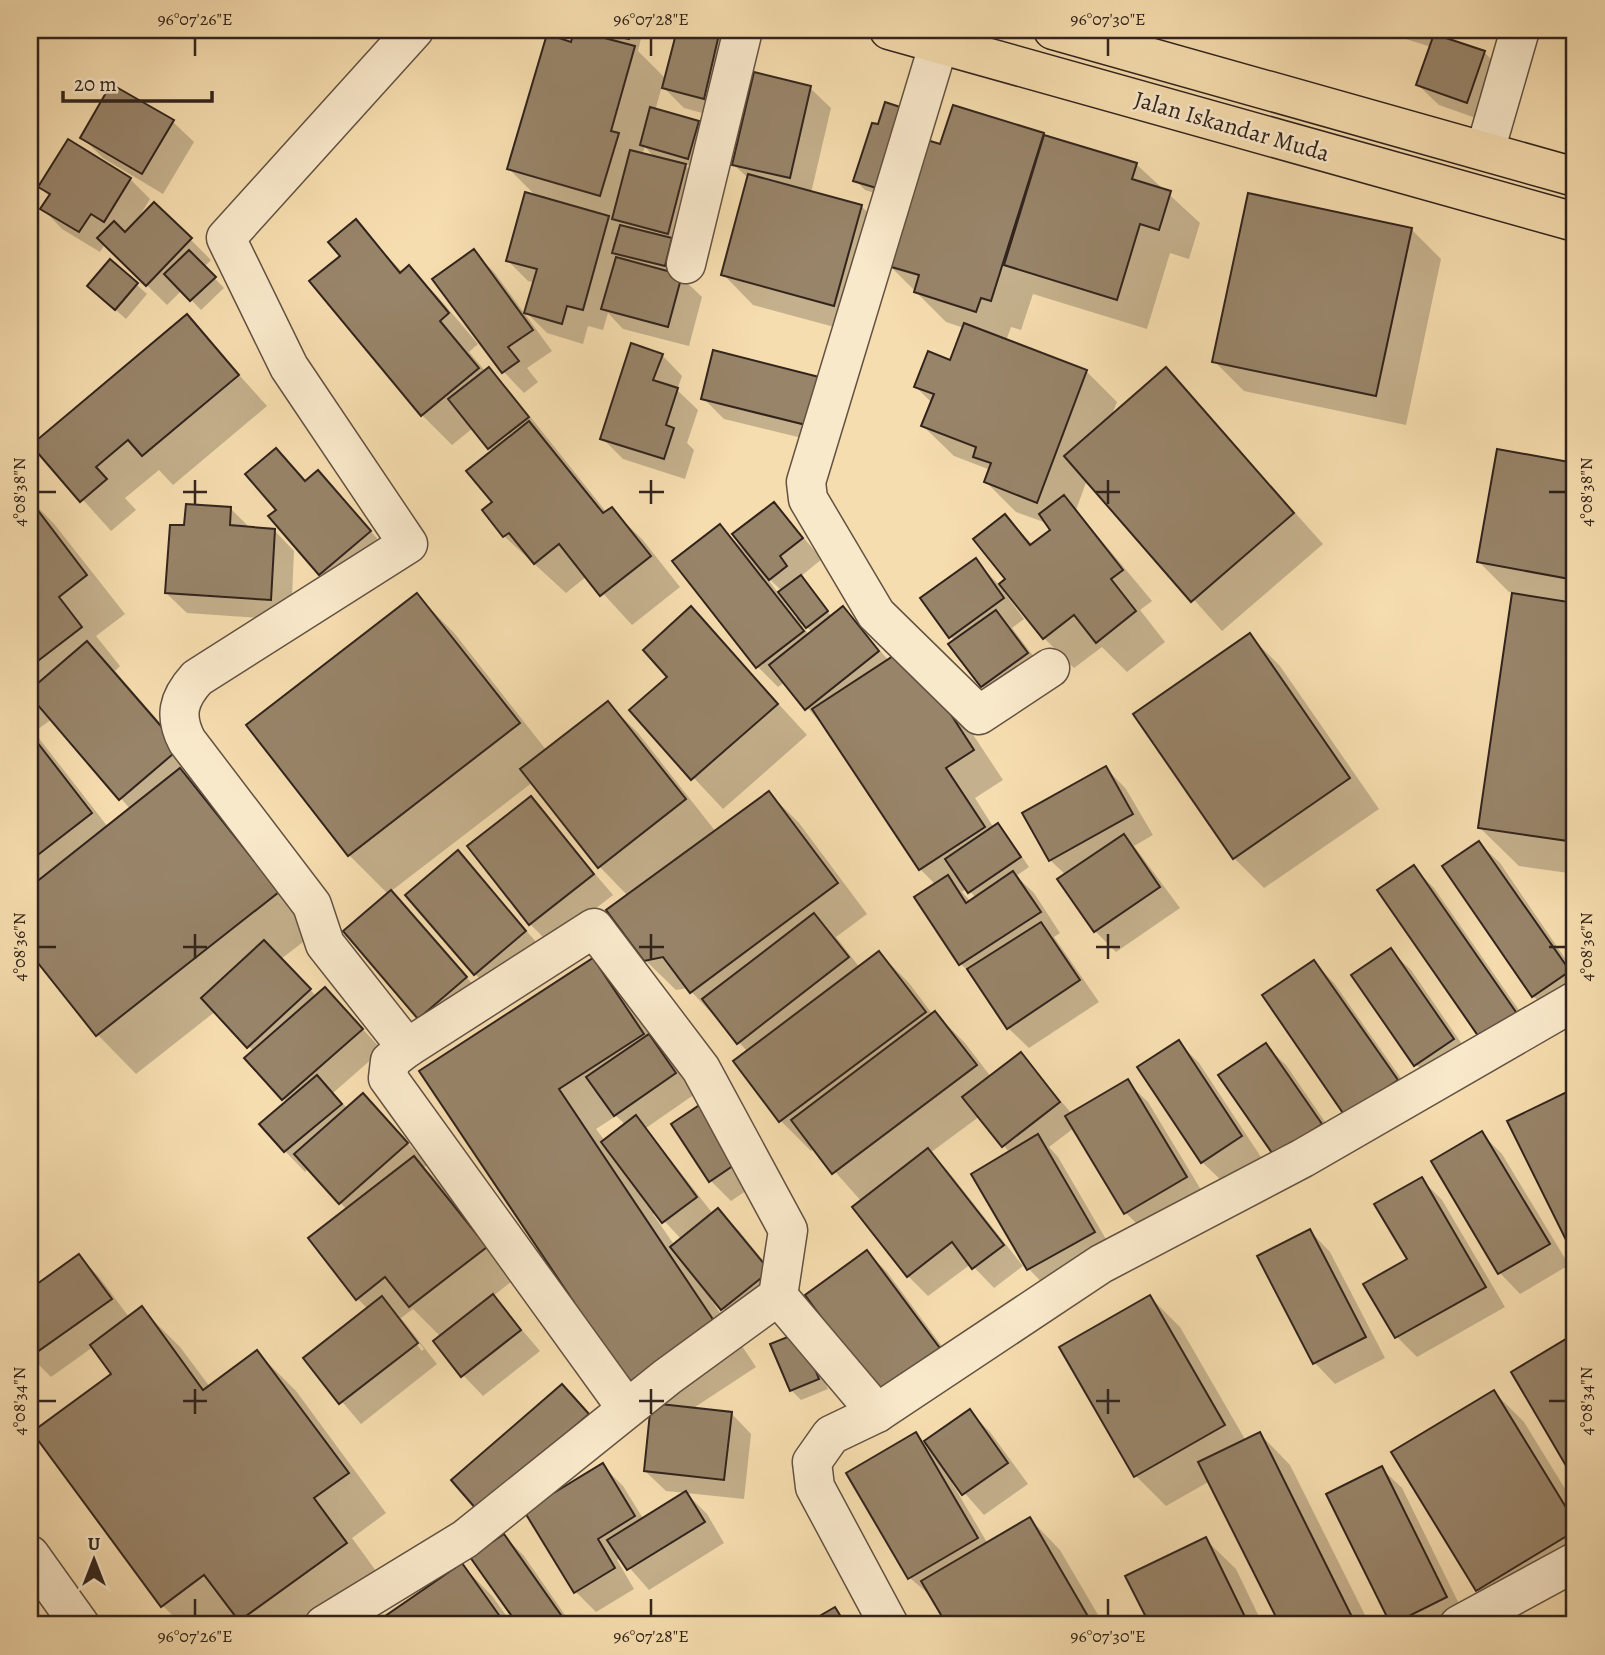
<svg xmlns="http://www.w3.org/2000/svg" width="1605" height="1655" font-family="Alegreya,serif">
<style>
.shadow{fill:#0003;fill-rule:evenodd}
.building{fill:#988469;stroke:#32241d;stroke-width:2}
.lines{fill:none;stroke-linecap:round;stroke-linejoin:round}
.minor-casing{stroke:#635242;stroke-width:41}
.highway-casing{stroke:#32241d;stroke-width:41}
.minor{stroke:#f9e9cb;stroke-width:38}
.highway{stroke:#f6ddaf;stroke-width:38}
.ticks{fill:none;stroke:#32241d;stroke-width:2.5}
.labels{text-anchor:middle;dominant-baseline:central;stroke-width:5;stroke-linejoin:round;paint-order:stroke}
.street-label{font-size:24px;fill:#32241d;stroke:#f9e9cb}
.neatline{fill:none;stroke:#32241d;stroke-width:2.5}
.ticks-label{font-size:18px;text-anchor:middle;fill:#32241d}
</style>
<rect width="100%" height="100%" fill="#f6ddaf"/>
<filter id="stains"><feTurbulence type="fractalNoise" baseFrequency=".00286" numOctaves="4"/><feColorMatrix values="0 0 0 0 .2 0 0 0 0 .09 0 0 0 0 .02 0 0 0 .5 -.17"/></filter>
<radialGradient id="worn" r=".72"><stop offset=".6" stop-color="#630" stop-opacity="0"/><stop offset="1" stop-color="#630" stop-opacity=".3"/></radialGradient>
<g class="shadow">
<path d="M575,30H643L638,51L666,79L678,30H725L724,119L684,108L662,86L655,111L698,123L708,133L698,168L684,164L706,186L681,277L702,297L689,346L623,329L608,313L603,330L588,326L583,344L547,333L526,312L535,283L528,281L508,261L538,198L509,169L572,44ZM645,147L655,158L642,155Z"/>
<polygon points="1378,30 1446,30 1443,39 1484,52 1505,73 1487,122 1439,105 1418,85 1431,47"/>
<polygon points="1491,30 1535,30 1531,45 1496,35"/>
<polygon points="112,87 173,122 194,142 163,194 103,158 82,137"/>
<polygon points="810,88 831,108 811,193 861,206 892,236 864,335 753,305 723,274 749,179 733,164"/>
<polygon points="954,107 1136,164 1200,223 1189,259 1170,253 1147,329 1033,294 1021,330 1011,327 1006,341 1086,371 1117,402 1111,417 1166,369 1323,544 1222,631 1087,480 1076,510 1152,601 1140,610 1165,642 1127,672 1102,647 1074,668 1044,638 1006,590 1004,592 1024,619 1012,628 1047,674 1002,707 982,686 955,642 922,599 975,560 1000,586 1008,580 1005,516 1033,545 1053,530 1049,524 1016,512 986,482 990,471 988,469 954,456 923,426 932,403 916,387 951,362 964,328 946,322 890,266 941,146"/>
<polygon points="873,125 893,199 865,190 855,180"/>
<polygon points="130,179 150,199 139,217 190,239 211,260 204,267 224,288 201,310 182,290 167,305 105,244 100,252 62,229 42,208 50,197 40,187"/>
<polygon points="356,222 403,273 409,268 439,298 478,344 469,352 486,372 489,370 509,390 607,513 611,509 642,539 680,587 632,625 587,576 566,593 504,536 494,502 493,452 473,428 452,445 422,415 342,256"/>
<polygon points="1411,229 1441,259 1406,425 1244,391 1214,361"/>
<polygon points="473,251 494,272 552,351 527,368 538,382 524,393 504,372 435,279"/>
<polygon points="110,261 147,294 126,319 99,295"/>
<polygon points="187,317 267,406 173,485 159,470 125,498 136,510 111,531 34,445"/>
<polygon points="715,352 831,445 724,419 703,398"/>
<polygon points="662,355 682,376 677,390 698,410 687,443 694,450 685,479 623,459 602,438"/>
<polygon points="276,450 307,482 318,472 390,553 341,595 271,517 278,510"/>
<polygon points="1499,451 1575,465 1575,874 1519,866 1480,828 1514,593 1509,592 1479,562"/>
<path d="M30,499L55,525L125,614L96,636L120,666L115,671L209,779L198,789L219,810L316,932L281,959L317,997L345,1010L382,1050L333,1093L348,1109L384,1116L427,1165L424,1167L444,1188L516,1278L493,1296L540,1351L483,1396L463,1375L441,1337L413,1309L401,1318L437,1364L361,1424L305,1358L368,1309L357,1298L347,1210L309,1168L305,1172L285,1151L287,1102L247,1058L254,1052L216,1011L136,1074L98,1035L30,950ZM52,719L131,810L108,827L34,732ZM397,1319H401L424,1349L422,1351Z"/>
<path d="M774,504L822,559L800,577L832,617L843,608L889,661L937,680L1003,780L975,798L994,828L998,826L1007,835L1029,867L1016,876L1034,893L1060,933L1054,937L1099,1002L1029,1048L1008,1028L977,980L961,964L936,885L920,869L826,729L785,682L778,687L758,667L720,526L744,550ZM765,575L782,591L799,616L796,618ZM803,623L812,632L809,635L801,624ZM967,888L976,898L971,902L962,892Z"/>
<polygon points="230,508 251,529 274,530 294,551 291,620 187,613 166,593 186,527"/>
<polygon points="417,595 455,634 547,751 608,703 638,733 716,832 769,793 799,823 867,914 836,937 860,968 879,953 909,983 933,1015 935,1013 965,1043 991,1077 1021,1054 1072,1114 1127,1082 1148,1102 1206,1198 1146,1233 1126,1213 1074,1128 1049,1147 1058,1157 1114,1253 1049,1290 1029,1269 973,1174 1010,1153 980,1116 930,1153 948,1171 1023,1266 994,1288 971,1264 928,1296 908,1276 862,1202 814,1148 811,1151 781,1121 736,1061 748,1052 688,988 676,990 645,960 628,896 599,866 533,782 390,892 486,999 419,1018 389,895 349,855"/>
<polygon points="691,609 807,735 723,809 631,711 669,677"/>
<polygon points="1250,636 1280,666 1379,809 1264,888 1234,858"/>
<polygon points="1106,768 1126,789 1153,835 1134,846 1180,908 1116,952 1095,931 1066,875 1050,860"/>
<polygon points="531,799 613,895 550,944 530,924"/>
<polygon points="1479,843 1500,863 1575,973 1575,1002 1554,1016 1533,996"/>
<polygon points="458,853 545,952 495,994 475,974"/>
<polygon points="1413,867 1434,888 1537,1036 1503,1060"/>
<polygon points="1390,950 1411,970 1473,1060 1436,1085 1416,1064"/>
<path d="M592,960L631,999L695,1094L646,1128L713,1214L718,1210L739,1231L789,1292L743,1329L712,1297L710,1298L756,1367L692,1409L731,1413L751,1434L744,1499L686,1493L707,1514L724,1543L649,1590L621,1558L617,1560L634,1589L596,1612L575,1591L602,1465L623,1486L644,1520L686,1493L666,1491L645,1471L652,1407L422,1072ZM616,1116L626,1125L605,1141L596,1129ZM656,1212L682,1240L675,1246L653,1214Z"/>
<polygon points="1314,962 1334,983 1417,1101 1367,1136"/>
<polygon points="1178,1042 1199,1063 1261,1157 1223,1182 1202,1162"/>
<polygon points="1265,1045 1286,1065 1341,1145 1296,1175"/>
<polygon points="1575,1090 1575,1248 1569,1241 1510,1122"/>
<polygon points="704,1105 762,1180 731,1201 711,1181"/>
<polygon points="1481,1133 1502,1154 1569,1265 1520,1294 1500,1273 1433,1162"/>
<polygon points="1421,1179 1442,1200 1505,1307 1417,1357 1397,1337 1366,1285 1409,1259"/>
<polygon points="1310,1231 1330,1252 1385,1358 1335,1384 1315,1363 1259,1257"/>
<polygon points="867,1252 887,1272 961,1372 807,1295"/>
<polygon points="79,1256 99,1277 129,1317 141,1308 180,1347 210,1387 257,1352 296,1391 386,1513 352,1538 384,1582 325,1625 245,1625 238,1618 228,1625 182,1625 163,1606 35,1433 114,1374 93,1347 51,1377 30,1356 30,1291"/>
<polygon points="1150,1297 1180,1327 1246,1441 1260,1434 1290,1465 1370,1625 1282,1625 1210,1481 1166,1506 1136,1476 1061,1348"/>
<polygon points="1571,1339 1575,1343 1575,1478 1513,1372"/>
<polygon points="809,1344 828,1389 801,1400 791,1390"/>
<polygon points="1494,1392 1524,1422 1575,1505 1575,1579 1508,1620 1477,1590"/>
<polygon points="970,1412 990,1432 1028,1484 984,1515 954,1481 952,1483 988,1544 1030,1519 1060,1550 1104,1625 949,1625 932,1597 910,1578 915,1434 924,1443"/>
<polygon points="1381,1468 1402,1488 1466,1618 1452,1625 1393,1623"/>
<polygon points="504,1536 524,1556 572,1625 520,1625 473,1557"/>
<polygon points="1205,1539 1236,1569 1263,1625 1152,1625 1128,1577"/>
<polygon points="462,1565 492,1596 513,1625 383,1625 381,1622"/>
<polygon points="835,1610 851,1625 808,1625"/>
</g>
<g class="building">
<polygon points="574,30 635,46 611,131 619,133 600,196 507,169 547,34 571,42"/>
<polygon points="589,30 631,30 629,39"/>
<polygon points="677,30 720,30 704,99 662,88"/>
<polygon points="1434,34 1485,51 1467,103 1416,85"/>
<polygon points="754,72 811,86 790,178 732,165"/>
<polygon points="111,84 174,120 142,174 80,138"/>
<polygon points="885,102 909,110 883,190 853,181 872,123 878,124"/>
<polygon points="953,105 1044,133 991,301 981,298 976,312 914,292 919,275 888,266 927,140 940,144"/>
<polygon points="650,107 699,121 688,159 640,145"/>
<polygon points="1044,135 1137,163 1132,179 1171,191 1159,230 1140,224 1117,300 1004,265"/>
<polygon points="68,139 131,178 104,222 91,214 79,232 40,209 50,194 38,187"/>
<polygon points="630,150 686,164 668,234 612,219"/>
<polygon points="748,174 862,205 834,306 721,275"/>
<polygon points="525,192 609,216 583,310 567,306 562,324 524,313 537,269 506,261"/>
<polygon points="1248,193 1412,228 1376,396 1212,362"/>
<polygon points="154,202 192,238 146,286 97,238 114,221 125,232"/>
<polygon points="356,219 400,273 409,265 449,313 440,321 479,368 421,416 309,281 340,256 328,242"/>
<polygon points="620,225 672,238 665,266 612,253"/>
<polygon points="474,249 533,330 508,347 519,361 502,373 432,279"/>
<polygon points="189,250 216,277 190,301 164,274"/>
<polygon points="616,257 682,275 668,327 601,309"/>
<polygon points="110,259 138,283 115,310 87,286"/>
<polygon points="187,314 239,375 142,456 128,440 96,467 107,479 80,502 31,445"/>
<polygon points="964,323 1087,370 1037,503 984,482 991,463 973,457 976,447 921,426 934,394 914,387 928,351 950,360"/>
<polygon points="631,343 663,354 653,380 678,388 666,425 674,428 664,459 600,439"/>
<polygon points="713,350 823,378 810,426 701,399"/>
<polygon points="489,367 529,417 488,449 448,399"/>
<polygon points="1166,367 1294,513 1191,602 1064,456"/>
<polygon points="529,421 603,513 612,507 651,556 600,596 559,544 534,564 509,533 503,537 482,510 492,502 466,471"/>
<polygon points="276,448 305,481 318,470 371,531 319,575 268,516 276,510 245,474"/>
<polygon points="1497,449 1575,463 1575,580 1477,562"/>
<polygon points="1064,495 1123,570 1111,579 1136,611 1096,643 1074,615 1043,639 999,584 1005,579 973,539 1005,514 1030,545 1050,530 1039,514"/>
<polygon points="30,500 87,575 59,597 82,627 30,667"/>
<polygon points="774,502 803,538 780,556 787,566 769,580 732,534"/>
<polygon points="186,504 231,507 230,525 275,529 271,600 165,593 170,525 184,525"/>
<polygon points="720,524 804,631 756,668 672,561"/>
<polygon points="976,558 1004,598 949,638 920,598"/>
<polygon points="801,575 828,611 806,628 778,592"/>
<polygon points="417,593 520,723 348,856 246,725"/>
<polygon points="1512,593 1575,603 1575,842 1478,828"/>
<polygon points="691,606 778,704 691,780 629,710 667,677 643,650"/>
<polygon points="843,606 879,651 805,710 769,665"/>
<polygon points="996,610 1028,653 981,687 948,644"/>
<polygon points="1250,633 1350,778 1233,859 1133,714"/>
<polygon points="87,641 180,748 119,800 30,696 30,690"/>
<polygon points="907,647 974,750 946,768 985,827 919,870 812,709"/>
<polygon points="608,701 686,799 598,868 520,769"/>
<polygon points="30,733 92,813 30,861"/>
<polygon points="1106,766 1133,814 1049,861 1022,813"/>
<polygon points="180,768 279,892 96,1036 30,953 30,887"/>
<polygon points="769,791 838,883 690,993 663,957 644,961 606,910"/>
<polygon points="531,796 594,874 529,925 467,846"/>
<polygon points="998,823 1021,857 968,893 945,859"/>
<polygon points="1124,834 1160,887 1094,932 1057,879"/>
<polygon points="1479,841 1570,971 1532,997 1442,866"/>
<polygon points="458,850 526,931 474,975 405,895"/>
<polygon points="1414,865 1518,1015 1481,1040 1377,890"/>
<polygon points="1013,871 1041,912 959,965 914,897 948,875 966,903"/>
<polygon points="391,890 467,977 418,1019 343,931"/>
<polygon points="814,913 849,957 737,1044 702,999"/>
<polygon points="1041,922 1080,980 1007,1029 967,969"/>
<polygon points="264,940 311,989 247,1048 201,998"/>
<polygon points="1391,948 1454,1039 1414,1066 1351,975"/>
<polygon points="879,951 926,1012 779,1122 733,1061"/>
<polygon points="593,958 644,1034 559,1089 718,1327 630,1386 419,1071"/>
<polygon points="1314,960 1398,1080 1345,1116 1262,995"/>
<polygon points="325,987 363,1029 282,1100 244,1058"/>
<polygon points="935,1011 977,1065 832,1174 791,1120"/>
<polygon points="649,1034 676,1073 614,1116 586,1077"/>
<polygon points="1179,1040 1242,1136 1201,1163 1137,1067"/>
<polygon points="1266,1043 1322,1124 1274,1156 1218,1075"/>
<polygon points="1021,1052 1060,1102 1002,1147 962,1097"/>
<polygon points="317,1075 342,1104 284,1152 259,1124"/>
<polygon points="1128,1079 1187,1177 1124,1214 1065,1116"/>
<polygon points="1575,1088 1575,1238 1567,1242 1507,1121"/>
<polygon points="363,1093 408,1143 339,1204 294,1154"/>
<polygon points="704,1102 743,1159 709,1182 671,1124"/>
<polygon points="636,1115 697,1197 662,1223 601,1142"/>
<polygon points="1482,1131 1550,1244 1498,1274 1431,1161"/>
<polygon points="1038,1134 1095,1232 1027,1270 971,1174"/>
<polygon points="928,1148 1004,1245 972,1269 952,1242 907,1277 852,1207"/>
<polygon points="414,1156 487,1247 409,1307 385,1277 356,1300 308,1238"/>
<polygon points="1422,1177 1486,1287 1395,1338 1363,1284 1407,1259 1374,1204"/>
<polygon points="718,1208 770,1271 721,1310 670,1247"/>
<polygon points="1310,1229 1366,1337 1313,1364 1257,1256"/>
<polygon points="867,1250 942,1351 879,1396 805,1295"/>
<polygon points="79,1254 112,1299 30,1357 30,1289"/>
<polygon points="493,1294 521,1330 461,1377 433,1341"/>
<polygon points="1150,1295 1225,1425 1134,1477 1059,1347"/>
<polygon points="382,1296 418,1343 339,1404 303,1358"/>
<polygon points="142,1306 203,1390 257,1350 349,1473 314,1498 347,1543 239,1621 204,1575 161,1607 32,1432 111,1374 90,1345"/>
<polygon points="800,1332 819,1379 790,1391 770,1344"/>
<polygon points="1571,1336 1575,1343 1575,1481 1511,1372"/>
<polygon points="562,1384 589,1414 477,1510 451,1480"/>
<polygon points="1494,1390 1575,1522 1575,1531 1476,1591 1391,1452"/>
<polygon points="651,1403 732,1412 724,1480 644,1471"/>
<polygon points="970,1409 1008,1463 962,1495 924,1441"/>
<polygon points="916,1432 978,1538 908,1579 846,1473"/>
<polygon points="1260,1432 1356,1625 1280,1625 1198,1462"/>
<polygon points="603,1463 635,1516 598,1539 615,1568 574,1593 524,1511"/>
<polygon points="1382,1466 1447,1597 1391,1625 1326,1494"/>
<polygon points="686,1491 705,1522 627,1570 607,1540"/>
<polygon points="1030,1517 1093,1625 947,1625 921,1581"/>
<polygon points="504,1534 568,1625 518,1625 470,1557"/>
<polygon points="1206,1537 1249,1625 1150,1625 1125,1576"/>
<polygon points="462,1563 506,1625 381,1625 378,1621"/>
<polygon points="835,1607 846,1625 804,1625"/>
</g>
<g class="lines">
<defs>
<g id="minor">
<polyline points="939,43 806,482 808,499 876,614 979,715 1050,668"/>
<polyline points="1485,151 1520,30"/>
<polyline points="686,264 743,30"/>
<path d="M407,1048L325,944L312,905L187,741C174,716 178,699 197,678L408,544L289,367L226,238L414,30"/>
<polyline points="778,1296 877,1413"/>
<polyline points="30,1555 80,1625"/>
<polyline points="324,1625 465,1539 667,1377 778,1296 788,1230 701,1069 594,928 407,1048 390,1061 388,1078 627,1409"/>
<polyline points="889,1625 815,1487 812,1462 831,1435 877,1413 1101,1264 1303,1158 1575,1001"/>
<polyline points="1459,1625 1575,1562"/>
</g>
<g id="highway">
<polyline points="889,30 1575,222"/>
<polyline points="1053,30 1575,177"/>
</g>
</defs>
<use href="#minor" class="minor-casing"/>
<use href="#highway" class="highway-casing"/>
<use href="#minor" class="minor"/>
<use href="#highway" class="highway"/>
</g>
<path class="ticks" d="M195,38V56M651,38V56M1108,38V56M195,480V504M651,480V504M1108,480V504M38,492H56M183,492H207M639,492H664M1096,492H1120M1549,492H1566M195,934V959M651,934V959M1108,934V959M38,947H56M183,947H207M639,947H664M1096,947H1120M1549,947H1566M195,1389V1414M651,1389V1414M1108,1389V1414M38,1401H56M183,1401H207M639,1401H664M1096,1401H1120M1549,1401H1566M195,1599V1616M651,1599V1616M1108,1599V1616"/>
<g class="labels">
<g class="street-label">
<text transform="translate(1232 126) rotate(16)">Jalan Iskandar Muda</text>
</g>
</g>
<rect width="1605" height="1655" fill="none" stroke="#f6ddaf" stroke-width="77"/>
<g transform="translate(94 1560)" stroke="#f9e9cb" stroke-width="5" paint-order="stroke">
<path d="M0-5L12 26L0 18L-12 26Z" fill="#32241d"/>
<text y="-10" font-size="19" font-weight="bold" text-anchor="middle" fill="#32241d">U</text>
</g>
<path d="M63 91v10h149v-10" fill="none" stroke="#32241d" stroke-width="3.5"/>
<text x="74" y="91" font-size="21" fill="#32241d" stroke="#f9e9cb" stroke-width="5" paint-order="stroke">20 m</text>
<rect x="38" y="38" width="1528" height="1578" class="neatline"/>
<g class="ticks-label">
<text x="195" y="25">96°07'26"E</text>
<text x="651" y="25">96°07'28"E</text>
<text x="1108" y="25">96°07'30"E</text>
<text transform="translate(19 492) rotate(-90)" y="6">4°08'38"N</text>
<text transform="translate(1586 492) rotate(-90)" y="6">4°08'38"N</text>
<text transform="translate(19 947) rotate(-90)" y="6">4°08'36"N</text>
<text transform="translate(1586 947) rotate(-90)" y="6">4°08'36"N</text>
<text transform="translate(19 1401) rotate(-90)" y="6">4°08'34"N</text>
<text transform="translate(1586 1401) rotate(-90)" y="6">4°08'34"N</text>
<text x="195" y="1642">96°07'26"E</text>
<text x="651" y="1642">96°07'28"E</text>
<text x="1108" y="1642">96°07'30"E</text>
</g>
<rect width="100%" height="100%" filter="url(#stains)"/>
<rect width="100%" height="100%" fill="url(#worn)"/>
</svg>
